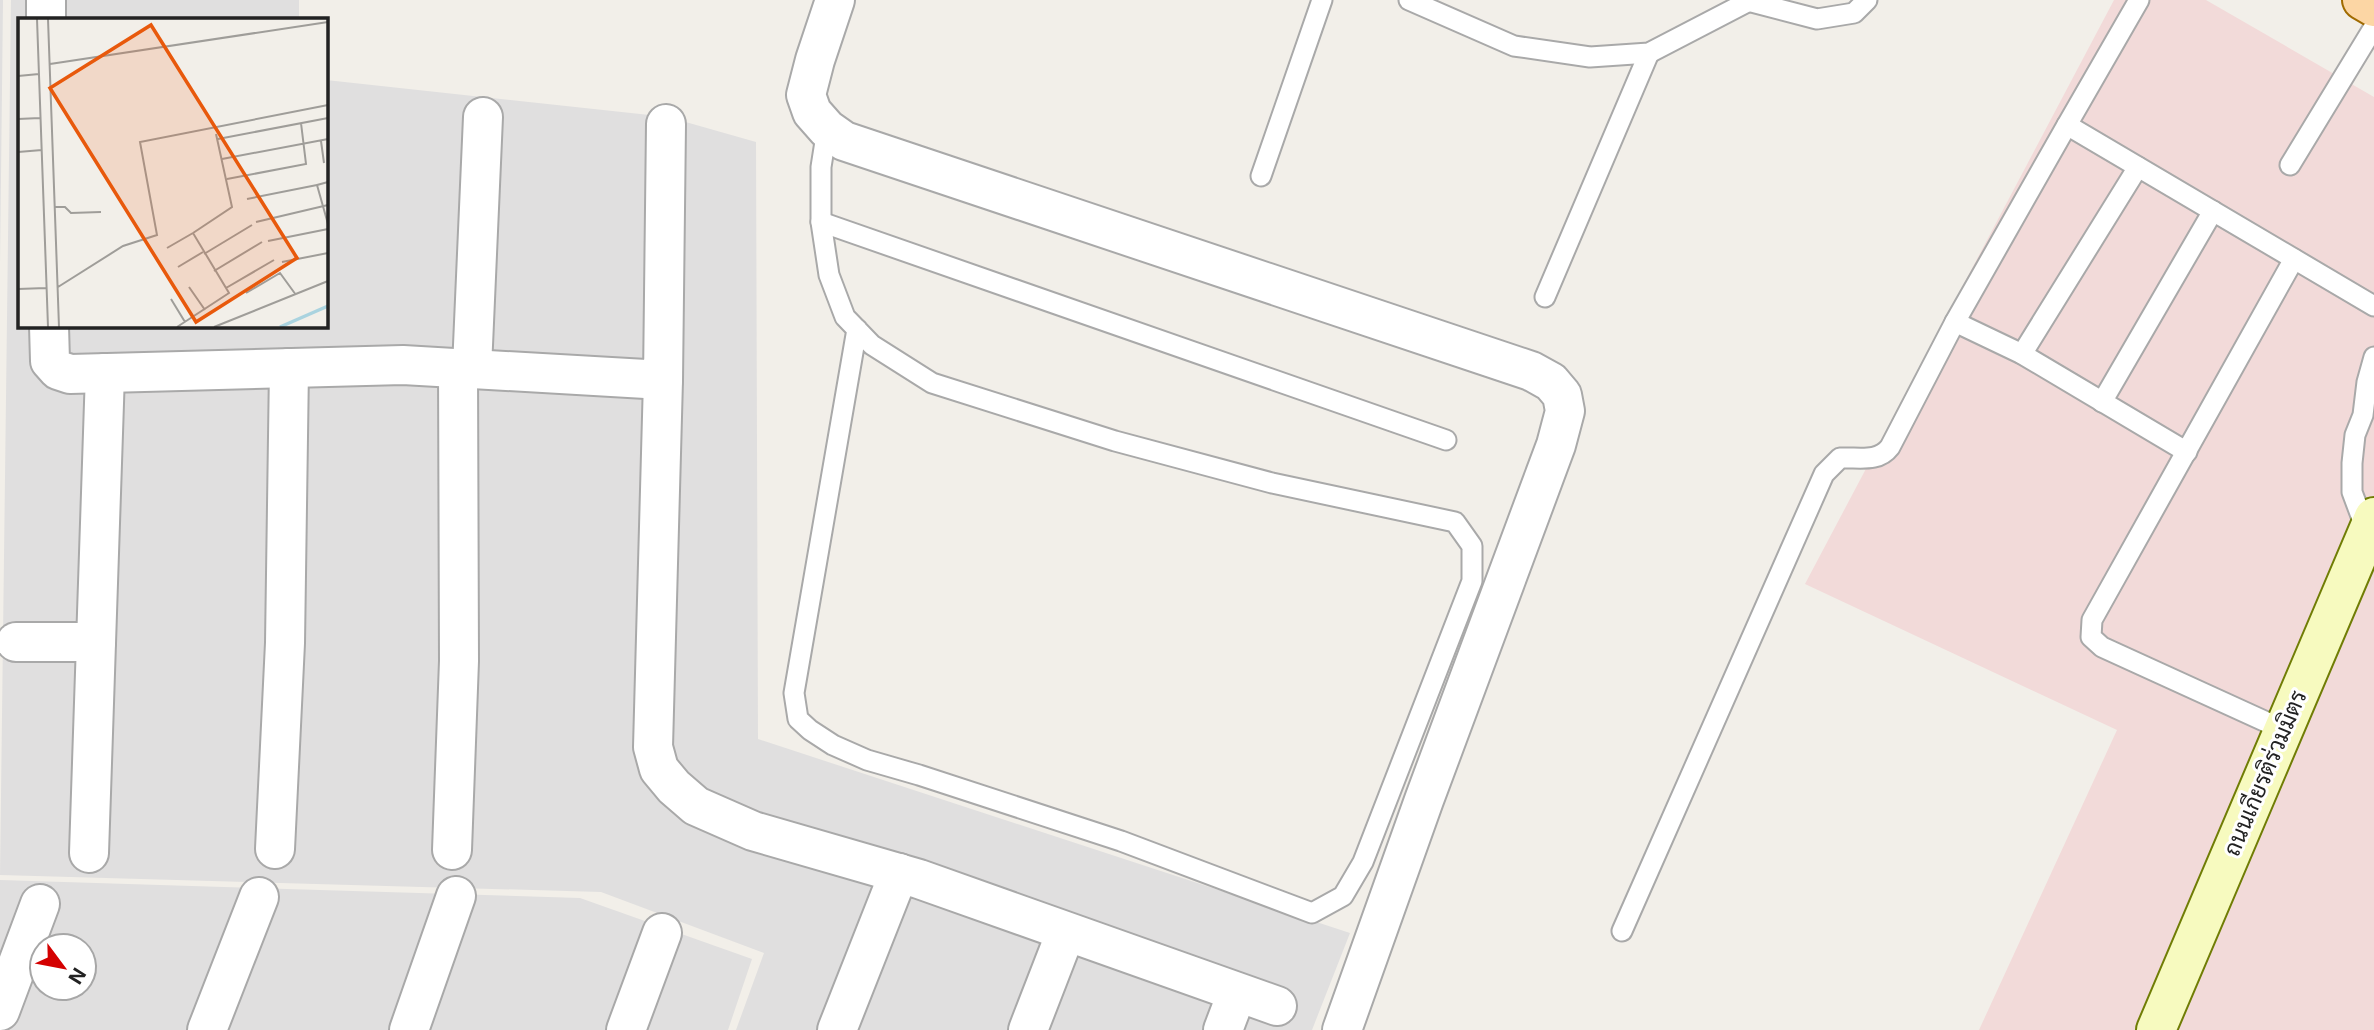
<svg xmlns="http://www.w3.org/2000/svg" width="2374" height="1030" font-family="Inter,Sarabun,sans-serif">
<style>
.residential{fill:#e0dfdf;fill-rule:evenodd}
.commercial{fill:#f2dad9}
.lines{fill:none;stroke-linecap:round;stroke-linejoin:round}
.lane-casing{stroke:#a9a9a9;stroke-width:23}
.street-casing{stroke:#a9a9a9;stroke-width:42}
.secondary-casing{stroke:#707d05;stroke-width:42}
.primary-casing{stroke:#a06b00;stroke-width:42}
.lane{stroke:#fff;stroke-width:19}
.street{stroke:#fff;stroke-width:38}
.secondary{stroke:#f7fabf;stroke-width:38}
.primary{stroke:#fcd6a4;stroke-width:38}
.labels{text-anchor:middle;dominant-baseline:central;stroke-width:6;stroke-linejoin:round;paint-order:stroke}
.street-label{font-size:23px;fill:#222;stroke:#fff}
.inset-river{fill:none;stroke:#aad3df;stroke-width:3.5}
.inset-road{fill:none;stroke:#9f9d99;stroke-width:2}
.view{fill:#e8590c;fill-opacity:0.15;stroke:#e8590c;stroke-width:3.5}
.inset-edge{fill:none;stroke:#222;stroke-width:3.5}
</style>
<rect width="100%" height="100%" fill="#f2efe9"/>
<g class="residential">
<polygon points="0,0 3,0 0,264"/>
<polygon points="11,0 299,0 299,19 19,19 19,326 326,326 326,80 668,117 756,142 758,739 1350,933 1312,1030 736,1030 764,953 601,892 0,875"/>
<path d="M0,880L580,898L752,959L728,1030H0ZM42,946H84V988H42Z"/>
</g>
<polygon class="commercial" points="2114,0 2206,0 2374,97 2374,1030 1979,1030 2117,730 1805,584"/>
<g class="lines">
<defs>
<g id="lane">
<polyline points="1409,0 1514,46 1590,57 1649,53 1751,0"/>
<polyline points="2139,0 2067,125 2374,306"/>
<polyline points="1748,1 1817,19 1854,13 1867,0"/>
<polyline points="827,129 821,167 821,222 829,275 845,317 872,345 932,383 1115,441 1272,483 1455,522 1472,546 1472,581 1363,862 1343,896 1312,913 1121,841 919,775 867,760 833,745 810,730 798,719 794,693 857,329"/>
<polyline points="2290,165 2374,27"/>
<polyline points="1261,176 1322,0"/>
<polyline points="821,222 1446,440"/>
<polyline points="1545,297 1649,53"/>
<polyline points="1955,322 2022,354 2187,452"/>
<polyline points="2022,354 2138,167"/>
<polyline points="2102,402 2213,211"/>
<polyline points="2367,532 2352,492 2352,463 2355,435 2363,415 2367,382 2374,357"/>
<polyline points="2284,730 2102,647 2091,637 2092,620 2294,259"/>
<path d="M1622,931L1824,474L1840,458C1858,457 1878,463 1890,447L1955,322L2067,125"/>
</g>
<g id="street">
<polyline points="46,0 46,19"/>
<polyline points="835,0 815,60 806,95 812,112 827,129 844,141 1531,371 1551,382 1562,395 1565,411 1556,445 1424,800 1342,1030"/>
<polyline points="49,326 50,361 58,370 70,374 403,365 663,380 666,124"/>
<polyline points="472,368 483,117"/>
<polyline points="663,380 653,747 659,769 674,787 696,806 753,831 919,879 1277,1006"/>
<polyline points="16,642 96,642"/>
<polyline points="275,849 285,643 289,368"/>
<polyline points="452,850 459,661 458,368"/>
<polyline points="89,853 105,373"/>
<polyline points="0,1011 40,904"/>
<polyline points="207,1030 259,897"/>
<polyline points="409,1030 456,896"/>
<polyline points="626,1030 662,933"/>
<polyline points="837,1030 899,873"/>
<polyline points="1028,1030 1066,932"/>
<polyline points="1223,1030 1237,993"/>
</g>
<polyline id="secondary" points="2156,1030 2374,517"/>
<polyline id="primary" points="2362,0 2374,7"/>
</defs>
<use href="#lane" class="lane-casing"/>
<use href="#street" class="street-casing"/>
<use href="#secondary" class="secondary-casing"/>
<use href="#primary" class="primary-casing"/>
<use href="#lane" class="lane"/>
<use href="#street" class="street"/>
<use href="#secondary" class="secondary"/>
<use href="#primary" class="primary"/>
</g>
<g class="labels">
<g class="street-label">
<text transform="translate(2265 773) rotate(-67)">ถนนเกียรติร่วมมิตร</text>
</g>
</g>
<g transform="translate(18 18)">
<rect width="310" height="310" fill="#f2efe9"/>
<path class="inset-river" d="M262,309L310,288"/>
<path class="inset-road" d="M19,1L30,309M30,1L41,309M32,46L310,4M0,58L21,56M0,101L22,100M200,121L310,100M303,123L306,145M0,134L24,132M204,141L310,121M209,161L288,146L283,105M310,164L299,167L310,206M229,181L299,167M37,189H47L53,195L83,194M238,204L310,187M175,215L214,189L198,116M250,223L310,211M149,230L175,215L211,275L159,309M186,236L234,207M264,244L310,235M160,249L185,234M196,253L244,224M40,269L105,228L139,217L122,124L310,87M171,269L187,292M208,270L256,242M0,271L28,270M228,275L262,255L278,277M153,281L167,304M196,309L310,263"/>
<path class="view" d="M133,7L279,240L178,304L32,70Z"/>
<rect width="310" height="310" class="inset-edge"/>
</g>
<g transform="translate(63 967) rotate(122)"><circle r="33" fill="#ffffff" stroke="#a7a7a7" stroke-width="2"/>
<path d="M0-5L12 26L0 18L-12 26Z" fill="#d40000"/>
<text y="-10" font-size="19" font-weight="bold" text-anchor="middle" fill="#222222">N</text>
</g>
</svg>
